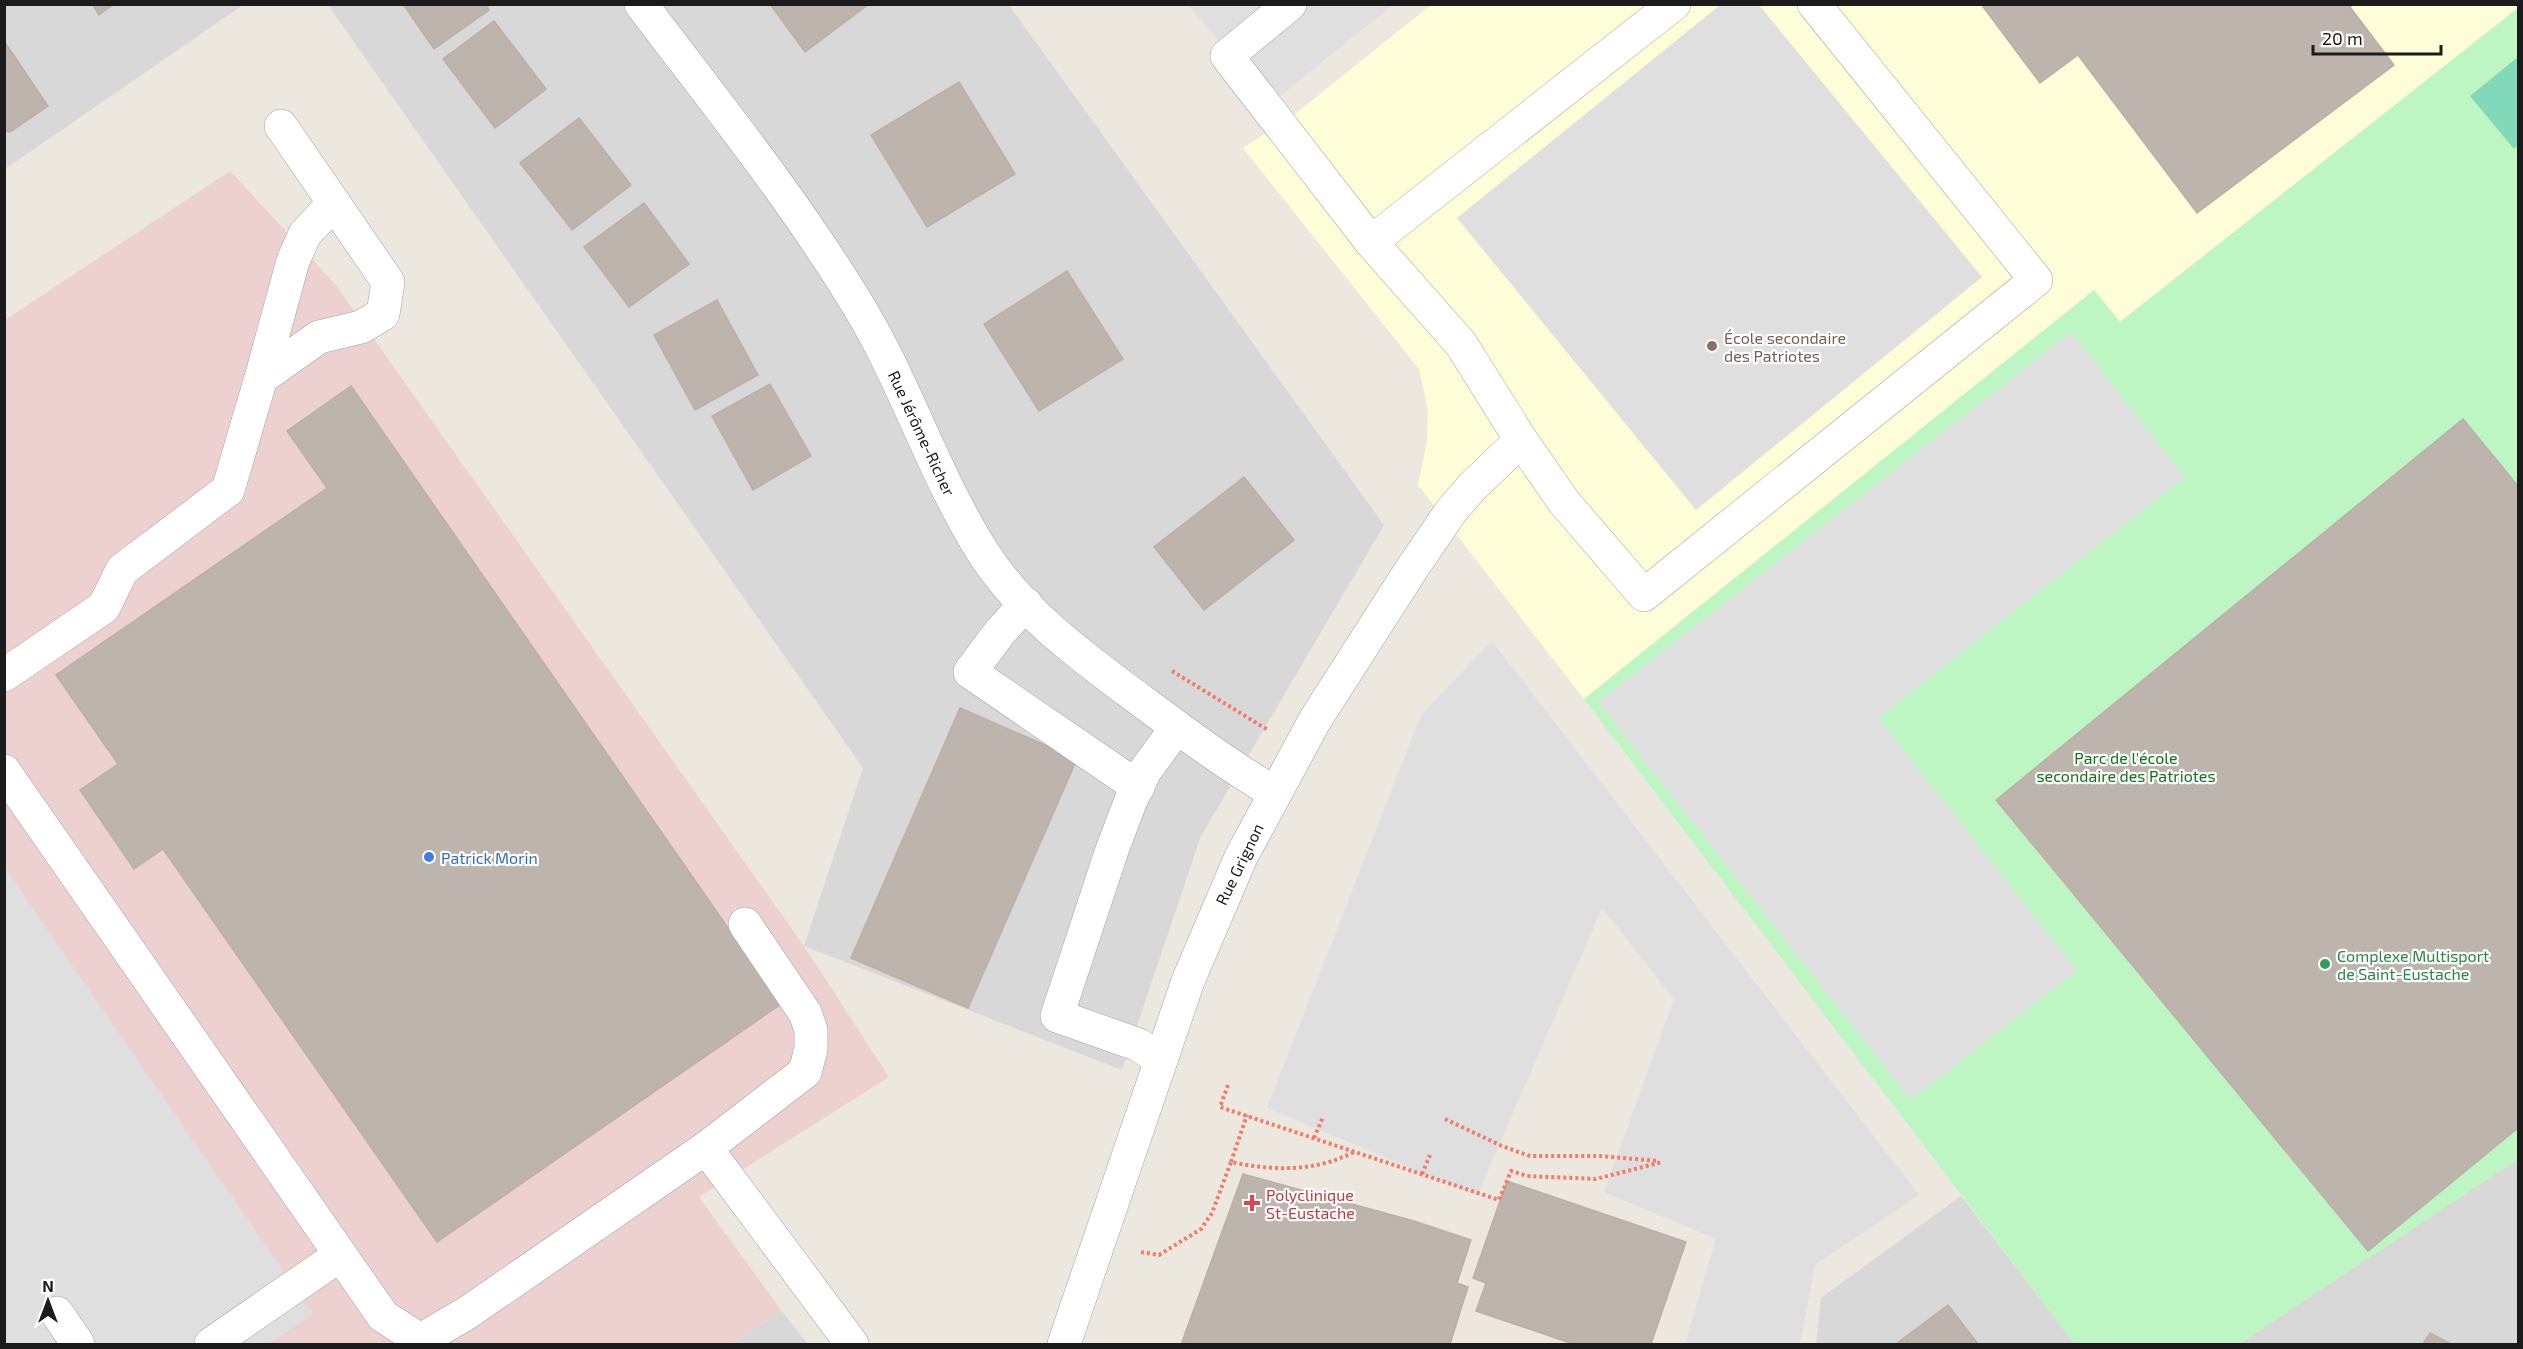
<svg xmlns="http://www.w3.org/2000/svg" width="2523" height="1349" font-family="'Exo 2',sans-serif">
<style>
.residential{fill:#d9d8d8}
.commercial{fill:#edd1d0}
.education{fill:#fdfdd8}
.park{fill:#bdf6c3}
.pitch{fill:#81d9b9}
.parking{fill:#dfdfdf}
.building{fill:#bcb4ad;stroke:#bdafa4;stroke-width:1.5}
.lines{fill:none;stroke-linecap:round;stroke-linejoin:round}
.minor-casing{stroke:#a2a2a2;stroke-width:34}
.path{stroke:#f37b6a;stroke-width:4;stroke-dasharray:3 3;stroke-linecap:butt}
.minor{stroke:#fff;stroke-width:33}
.education-dot{fill:#8d6e63;stroke:#fff;stroke-width:2}
.shop-dot{fill:#3f7fe0;stroke:#fff;stroke-width:2}
.leisure-dot{fill:#2e9e5b;stroke:#fff;stroke-width:2}
.health-dot{fill:#e0444e;stroke:#fff;stroke-width:2}
.labels{text-anchor:middle;dominant-baseline:central;stroke-width:4.5;stroke-linejoin:round;paint-order:stroke}
.education-label{font-size:16px;fill:#785e54;stroke:#fff;text-anchor:start}
.street-label{font-size:16px;fill:#1b1b1b;stroke:#fff}
.park-label{font-size:16px;fill:#0f721a;stroke:#fff}
.shop-label{font-size:16px;fill:#366cbe;stroke:#fff;text-anchor:start}
.leisure-label{font-size:16px;fill:#27864d;stroke:#fff;text-anchor:start}
.health-label{font-size:16px;fill:#be3a42;stroke:#fff;text-anchor:start}
</style>
<rect width="100%" height="100%" fill="#ece8e0"/>
<g class="residential">
<polygon points="5,5 243,5 5,169"/>
<polygon points="328,5 1009,5 1384,525 1201,836 1122,1070 804,946 863,768"/>
<polygon points="2518,1159 2518,1344 2239,1344"/>
<polygon points="1961,1196 2075,1344 1816,1344 1821,1298"/>
<polygon points="781,1310 808,1344 733,1344"/>
</g>
<polygon class="commercial" points="230,171 335,284 804,946 889,1077 699,1197 781,1310 733,1344 5,1344 5,320"/>
<polygon class="education" points="1431,5 2518,5 2518,8 2120,322 2094,291 1584,699 1418,485 1427,441 1428,410 1419,369 1243,148 1295,114"/>
<polygon class="park" points="2518,8 2518,1159 2239,1344 2075,1344 1584,699 2094,290 2120,322"/>
<polygon class="pitch" points="2518,57 2518,145 2514,149 2470,96"/>
<g class="parking">
<polygon points="1189,5 1393,5 1270,104"/>
<polygon points="1720,5 1759,5 1982,277 1696,510 1457,218"/>
<polygon points="2071,332 2185,477 1878,718 2077,970 1911,1100 1598,702"/>
<polygon points="1492,641 1919,1195 1815,1265 1800,1344 1685,1344 1716,1239 1604,1192 1674,999 1602,908 1477,1196 1267,1108 1421,715"/>
<polygon points="4,867 313,1314 269,1344 5,1344"/>
</g>
<g class="building">
<polygon points="92,4 114,4 99,15"/>
<polygon points="403,4 486,4 489,10 434,49"/>
<polygon points="770,4 869,4 805,52"/>
<polygon points="1981,4 2353,4 2350,7 2394,65 2197,213 2078,55 2040,83"/>
<polygon points="494,21 546,89 495,128 443,59"/>
<polygon points="4,41 48,106 10,132 4,131"/>
<polygon points="959,82 1015,174 927,227 871,135"/>
<polygon points="579,118 631,185 572,230 520,163"/>
<polygon points="644,203 689,264 629,307 584,247"/>
<polygon points="1067,271 1123,359 1039,411 984,324"/>
<polygon points="717,300 758,375 695,410 654,335"/>
<polygon points="770,384 811,456 753,490 712,416"/>
<polygon points="351,386 781,1004 437,1242 163,849 134,869 80,790 118,764 56,675 327,488 287,431"/>
<polygon points="2463,419 2518,486 2518,1128 2368,1251 1996,800"/>
<polygon points="1244,477 1294,540 1204,610 1154,547"/>
<polygon points="960,708 1077,759 968,1008 851,958"/>
<polygon points="1243,1174 1414,1221 1471,1240 1457,1283 1468,1287 1450,1344 1190,1344 1182,1342"/>
<polygon points="1507,1181 1686,1242 1651,1344 1573,1344 1476,1311 1486,1283 1473,1278"/>
<polygon points="1948,1305 1978,1344 1896,1344"/>
<polygon points="2430,1333 2451,1344 2423,1344"/>
</g>
<g class="lines">
<defs>
<g id="minor">
<path d="M641,4C715,102 792,197 856,302C905,381 932,471 982,551C1021,613 1085,659 1143,702C1186,734 1229,766 1275,793"/>
<polyline points="1290,4 1227,56 1371,242 1461,344 1521,440 1564,502 1644,595 2036,280 1814,4"/>
<polyline points="1371,242 1674,4"/>
<polyline points="261,378 293,261 305,234 334,203"/>
<polyline points="1026,604 1000,632 970,672 1138,787"/>
<polyline points="4,675 104,607 122,570 228,490 261,378 319,337 361,327 383,314 388,282 281,126"/>
<polyline points="4,771 383,1316 420,1340"/>
<polyline points="1161,1060 1139,1045 1057,1016 1112,850 1131,800 1145,771 1177,727"/>
<polyline points="706,1148 852,1344"/>
<polyline points="57,1313 78,1344"/>
<polyline points="211,1344 340,1255"/>
<polyline points="414,1344 467,1313 706,1148 805,1072 811,1049 811,1030 805,1013 745,924"/>
<polyline points="1064,1344 1188,981 1241,857 1315,720 1411,570 1452,510 1471,488 1521,440"/>
</g>
</defs>
<use href="#minor" class="minor-casing"/>
<g class="path">
<polyline points="1172,671 1268,730"/>
<polyline points="1228,1085 1220,1107 1499,1200 1511,1171 1527,1176 1596,1179 1662,1162"/>
<polyline points="1445,1119 1502,1146 1530,1156 1600,1156 1658,1161"/>
<polyline points="1314,1138 1323,1117"/>
<polyline points="1231,1162 1247,1115"/>
<polyline points="1422,1174 1430,1155"/>
<path d="M1141,1252L1159,1255L1201,1229L1212,1213L1231,1162C1273,1171 1315,1172 1354,1152"/>
</g>
<use href="#minor" class="minor"/>
</g>
<circle class="education-dot" cx="1712" cy="346" r="6"/>
<circle class="shop-dot" cx="429" cy="857" r="6"/>
<circle class="leisure-dot" cx="2325" cy="964" r="6"/>
<path class="health-dot" d="M1249 1194h6v6h6v6h-6v6h-6v-6h-6v-6h6z"/>
<g class="labels">
<g class="education-label">
<text x="1724" y="337">École secondaire<tspan x="1724" dy="18">des Patriotes</tspan></text>
</g>
<g class="street-label">
<text transform="translate(922 433) rotate(65)">Rue Jérôme-Richer</text>
<text transform="translate(1239 864) rotate(-64)">Rue Grignon</text>
</g>
<g class="park-label">
<text x="2126" y="757">Parc de l'école<tspan x="2126" dy="18">secondaire des Patriotes</tspan></text>
</g>
<g class="shop-label">
<text x="441" y="857">Patrick Morin</text>
</g>
<g class="leisure-label">
<text x="2337" y="955">Complexe Multisport<tspan x="2337" dy="18">de Saint-Eustache</tspan></text>
</g>
<g class="health-label">
<text x="1266" y="1194">Polyclinique<tspan x="1266" dy="18">St-Eustache</tspan></text>
</g>
</g>
<rect width="2523" height="1349" fill="none" stroke="#1b1b1b" stroke-width="12"/>
<g transform="translate(48 1301)" stroke="#ffffff" stroke-width="4.5" paint-order="stroke">
<path d="M0-4.5L10 22L0 15L-10 22Z" fill="#1b1b1b"/>
<text y="-9" font-size="16" font-weight="bold" text-anchor="middle" fill="#1b1b1b">N</text>
</g>
<path d="M2313 45v9h128v-9" fill="none" stroke="#1b1b1b" stroke-width="3"/>
<text x="2322" y="45" font-size="18" fill="#1b1b1b" stroke="#ffffff" stroke-width="4.5" paint-order="stroke">20 m</text>
</svg>
